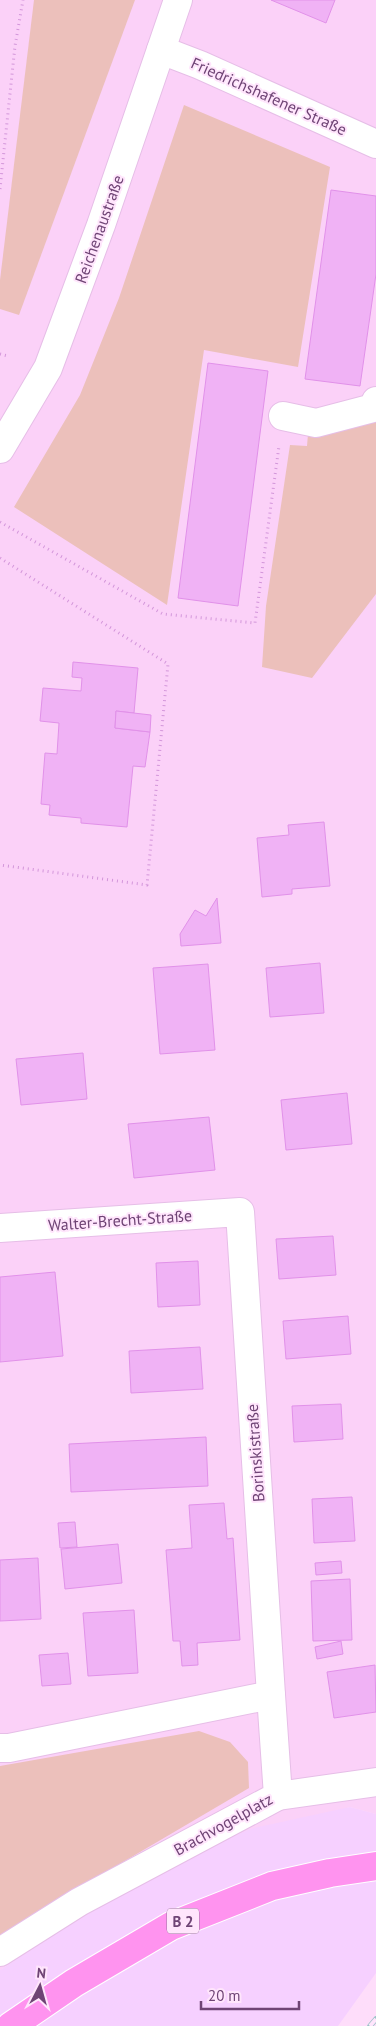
<svg xmlns="http://www.w3.org/2000/svg" width="376" height="2026" font-family="'PT Sans',sans-serif">
<style>
.residential{fill:#fbd1f8}
.commercial{fill:#f6d0ff}
.green{fill:#ecc0bb}
.building{fill:#f0b2f5;stroke:#e191e9}
.lines{fill:none;stroke-linecap:round;stroke-linejoin:round}
.minor-casing{stroke:#e6bee7;stroke-width:30}
.major-casing{stroke:#fff;stroke-width:30}
.path{stroke:#d396da;stroke-width:3;stroke-dasharray:1 4;stroke-linecap:butt}
.minor{stroke:#fff;stroke-width:28}
.major{stroke:#ff93ef;stroke-width:28}
.rail-casing{stroke:#9cc4c7;stroke-width:5.5}
.rail{stroke:#ffe5fc;stroke-width:4;stroke-dasharray:11;stroke-linecap:butt}
.labels{text-anchor:middle;dominant-baseline:central;stroke-width:4;stroke-linejoin:round;paint-order:stroke}
.shield{fill:#ffe5fc;stroke:#9a749e;stroke-width:1}
.shield-label{font-size:15px;font-weight:bold;fill:#6f4475}
.street-label{font-size:16px;fill:#6f4475;stroke:#ffe5fc}
</style>
<rect width="100%" height="100%" fill="#feddfa"/>
<polygon class="residential" points="0,0 376,0 376,1814 350,1807 147,1875 0,1970"/>
<polygon class="commercial" points="350,1807 376,1814 376,1973 338,2026 0,2026 0,1970 147,1875 250,1829"/>
<g class="green">
<polygon points="34,0 135,0 19,315 0,309 0,280"/>
<polygon points="184,105 330,167 298,367 204,350 167,605 14,507 80,395 119,298"/>
<polygon points="376,418 376,594 312,678 262,667 266,606 290,445 307,446 308,434"/>
<polygon points="199,1731 230,1742 248,1762 249,1788 72,1892 0,1937 0,1766"/>
</g>
<g class="building">
<polygon points="271,0 335,0 326,23"/>
<polygon points="331,190 376,196 376,274 360,386 305,379"/>
<polygon points="208,363 268,371 238,606 178,598"/>
<polygon points="73,662 138,668 134,713 116,711 115,728 150,732 145,767 133,766 127,827 81,823 81,818 49,815 50,805 41,804 45,753 57,754 59,723 40,721 43,688 81,691 82,678 72,677"/>
<polygon points="116,711 151,715 150,732 115,728"/>
<polygon points="324,822 330,886 292,889 292,894 262,897 257,838 289,835 288,825"/>
<polygon points="217,898 221,943 181,946 180,934 195,910 206,916"/>
<polygon points="320,963 324,1013 270,1017 266,968"/>
<polygon points="208,964 215,1050 160,1054 153,968"/>
<polygon points="83,1053 87,1099 21,1105 16,1059"/>
<polygon points="347,1093 352,1144 286,1150 281,1100"/>
<polygon points="209,1117 215,1170 134,1178 128,1124"/>
<polygon points="333,1236 336,1275 279,1279 276,1239"/>
<polygon points="198,1261 200,1305 158,1307 156,1263"/>
<polygon points="55,1272 63,1356 0,1362 0,1277"/>
<polygon points="348,1316 351,1354 286,1359 283,1321"/>
<polygon points="200,1347 203,1389 131,1393 129,1351"/>
<polygon points="341,1404 343,1439 294,1442 292,1406"/>
<polygon points="206,1437 208,1486 71,1492 69,1444"/>
<polygon points="352,1497 355,1541 314,1543 312,1499"/>
<polygon points="224,1503 227,1539 233,1538 240,1640 197,1643 198,1665 182,1666 180,1641 173,1641 166,1550 192,1548 189,1505"/>
<polygon points="75,1522 77,1547 60,1548 58,1523"/>
<polygon points="118,1544 122,1583 65,1589 61,1549"/>
<polygon points="38,1558 41,1619 0,1621 0,1560"/>
<polygon points="341,1561 342,1573 316,1575 315,1563"/>
<polygon points="350,1579 352,1640 313,1641 311,1581"/>
<polygon points="134,1610 138,1673 88,1676 83,1613"/>
<polygon points="341,1641 343,1654 317,1659 315,1647"/>
<polygon points="68,1653 71,1684 42,1686 39,1655"/>
<polygon points="375,1665 376,1712 334,1718 327,1672"/>
</g>
<g class="lines">
<defs>
<g id="minor">
<polyline points="161,50 200,65 376,144"/>
<polyline points="283,416 316,423 373,408 376,401"/>
<polyline points="0,449 48,368 101,225 178,0"/>
<polyline points="0,1228 240,1212 271,1695"/>
<polyline points="0,1748 9,1748 271,1695 278,1796 79,1902 0,1952"/>
<polyline points="278,1796 376,1782"/>
</g>
<polyline id="major" points="11,2026 74,1983 171,1926 272,1886 330,1873 376,1866"/>
</defs>
<use href="#minor" class="minor-casing"/>
<use href="#major" class="major-casing"/>
<g class="path">
<polyline points="0,189 15,46 23,0"/>
<polyline points="0,354 8,356"/>
<polyline points="0,522 163,614 255,623 279,446"/>
<polyline points="0,558 168,664 147,885 0,865"/>
</g>
<use href="#minor" class="minor"/>
<use href="#major" class="major"/>
<defs>
<polyline id="rail" points="370,2026 376,2019"/>
</defs>
<use href="#rail" class="rail-casing"/>
<use href="#rail" class="rail"/>
</g>
<g class="labels">
<rect class="shield" x="167" y="1908.5" width="32" height="25" rx="4"/>
<g class="shield-label">
<text x="183" y="1921">B 2</text>
</g>
<g class="street-label">
<text transform="translate(269 96) rotate(24)">Friedrichshafener Straße</text>
<text transform="translate(99 229) rotate(-70)">Reichenaustraße</text>
<text transform="translate(120 1220) rotate(-4)">Walter-Brecht-Straße</text>
<text transform="translate(255 1453) rotate(-94)">Borinskistraße</text>
<text transform="translate(223 1824) rotate(-29)">Brachvogelplatz</text>
</g>
</g>
<g transform="translate(40 1986) rotate(6)" stroke="#ffe5fc" stroke-width="4" paint-order="stroke">
<path d="M0-4L9 19L0 12L-9 19Z" fill="#6f4475"/>
<text y="-8" font-size="14" font-weight="bold" text-anchor="middle" fill="#6f4475">N</text>
</g>
<path d="M201 2001v8h98v-8" fill="none" stroke="#6f4475" stroke-width="2.5"/>
<text x="208" y="2001" font-size="15" fill="#6f4475" stroke="#ffe5fc" stroke-width="4" paint-order="stroke">20 m</text>
</svg>
